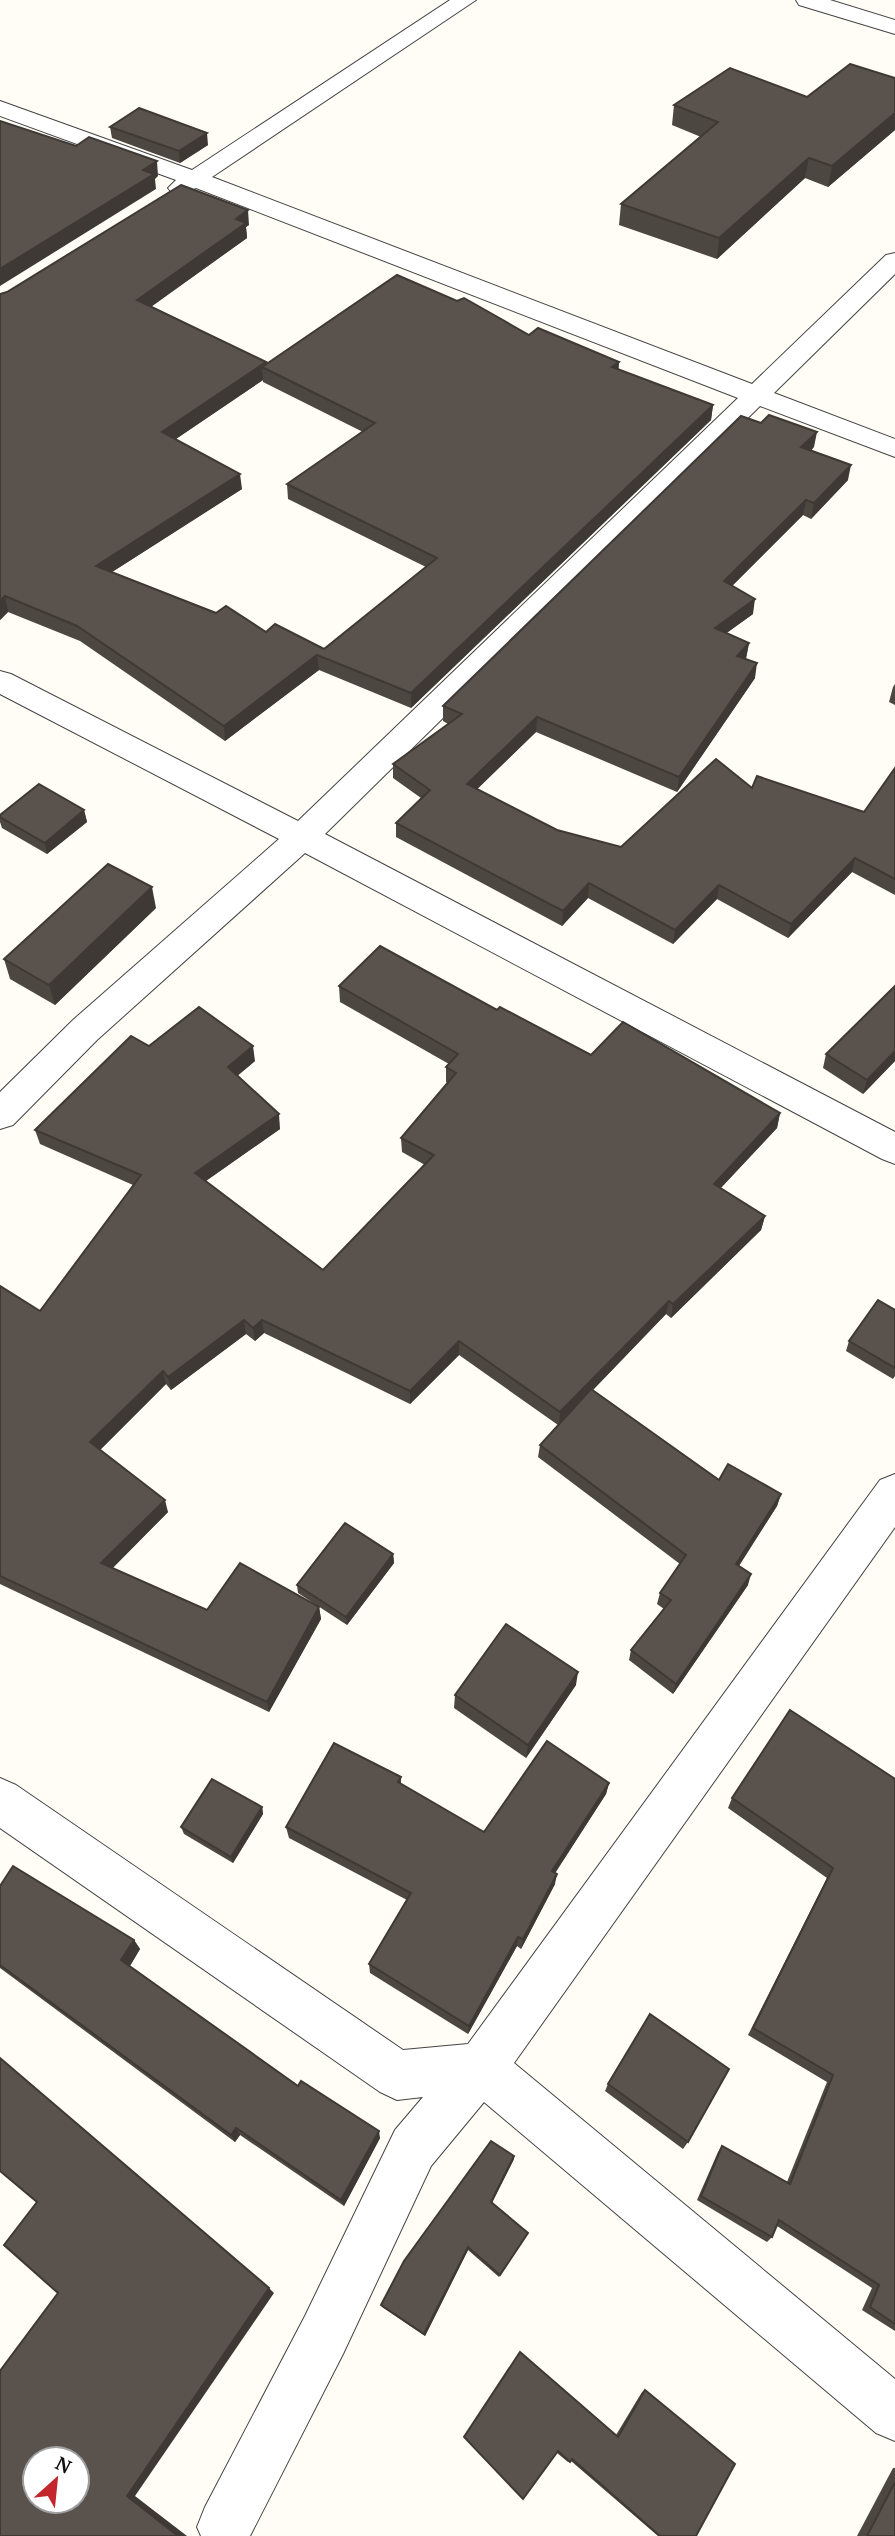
<svg xmlns="http://www.w3.org/2000/svg" width="895" height="2536" font-family="'PT Serif',serif">
<style>
.lines{fill:none;stroke-linecap:round;stroke-linejoin:round}
.minor-casing{stroke:#444;stroke-width:2}
.minor{fill:#fff;fill-rule:evenodd}
.wall{fill:#4d4742;fill-rule:evenodd}
.shaded-wall{fill:#3f3936}
.building{fill:#5a524d;stroke:#3f3936;stroke-width:2;fill-rule:evenodd}
</style>
<rect width="100%" height="100%" fill="#fffdf5"/>
<g class="lines">
<defs>
<g id="minor">
<polygon points="450,0 476,0 212,177 752,384 886,255 895,253 895,274 774,393 895,439 895,457 760,406 325,834 895,1132 895,1164 882,1159 305,853 97,1040 13,1125 0,1129 0,1092 73,1020 279,839 0,694 0,671 11,674 298,821 738,398 196,188 180,195 172,193 168,188 176,180 0,116 0,101 192,170"/>
<polygon points="796,0 830,0 895,20 895,34 799,5"/>
<polygon points="895,1474 895,1527 514,2063 895,2379 895,2441 876,2433 484,2102 431,2166 343,2354 250,2536 201,2536 197,2527 205,2507 305,2316 395,2130 423,2097 397,2100 380,2092 0,1828 0,1778 16,1785 403,2050 468,2044 880,1480"/>
</g>
</defs>
<use href="#minor" class="minor-casing"/>
<use href="#minor" class="minor"/>
</g>
<g class="wall">
<polygon points="895,78 895,130 828,187 805,178 717,259 619,225 621,204 701,137 672,125 674,105 807,97"/>
<polygon points="110,127 208,145 180,163 112,138"/>
<path d="M249,225L246,227L247,238L151,307L267,364L529,335L619,362L618,370L713,405L711,420L411,708L319,670L225,741L80,641L8,612L0,620V294ZM263,380V382L363,432L287,484L288,499L426,567L324,649L266,632L112,572L242,489L176,439Z"/>
<polygon points="814,447 811,451 848,480 811,519 803,515 732,586 753,614 726,633 749,643 746,659 755,678 677,792 536,732 477,789 557,830 621,847 752,788 864,812 895,768 895,895 852,872 788,938 717,899 673,944 588,898 562,926 396,837 396,823 421,798 393,778 393,764 448,724 443,721 443,706"/>
<polygon points="895,684 895,705 889,702 893,687"/>
<polygon points="84,810 87,822 47,854 2,828 0,822 0,815"/>
<polygon points="156,908 55,1005 10,979 4,959"/>
<polygon points="339,986 497,1010 591,1055 780,1113 777,1128 721,1188 765,1216 761,1230 671,1318 666,1314 593,1390 719,1480 781,1494 777,1506 739,1566 748,1585 673,1694 629,1660 631,1650 664,1609 657,1604 660,1593 680,1564 538,1457 540,1445 558,1425 459,1355 410,1404 264,1333 255,1341 246,1334 171,1390 166,1384 100,1450 168,1512 112,1568 207,1610 319,1607 321,1619 269,1712 0,1584 0,1286 40,1311 133,1185 40,1144 35,1130 149,1046 255,1061 237,1076 280,1129 206,1181 323,1270 425,1165 402,1152 401,1138 448,1083 446,1082 446,1067 449,1064 340,1002"/>
<polygon points="895,986 895,1061 863,1094 823,1068 826,1054"/>
<polygon points="895,1310 895,1376 893,1379 846,1351 849,1341"/>
<polygon points="393,1554 394,1563 347,1625 298,1593 297,1585"/>
<polygon points="576,1685 526,1758 454,1708 455,1695"/>
<polygon points="401,1777 401,1784 484,1832 609,1783 606,1794 555,1873 555,1884 521,1949 517,1946 468,2034 370,1973 369,1964 407,1900 289,1838 286,1827"/>
<polygon points="895,1779 895,2331 862,2310 872,2288 777,2226 772,2237 767,2242 697,2200 718,2152 722,2146 787,2182 827,2082 748,2035 827,1878 728,1808 732,1798"/>
<polygon points="262,1807 263,1814 233,1863 184,1834 181,1827"/>
<polygon points="0,1886 134,1940 140,1949 130,1966 298,2086 380,2138 344,2206 240,2135 235,2142 0,1968"/>
<polygon points="608,2084 688,2142 683,2149 605,2091"/>
<polygon points="514,2159 492,2202 527,2235 499,2277 468,2250 425,2336 382,2307 381,2305"/>
<polygon points="520,2352 616,2435 642,2392 645,2390 696,2536 658,2536 571,2461 568,2462 557,2453 523,2499 522,2498 464,2437"/>
<polygon points="893,2468 895,2468 895,2536 857,2536"/>
</g>
<g class="shaded-wall">
<polygon points="895,113 895,130 828,187 832,166"/>
<polygon points="207,133 208,145 180,163 179,151"/>
<polygon points="809,158 805,178 717,259 719,238"/>
<polygon points="157,161 158,176 155,179 156,189 0,286 0,269"/>
<polygon points="248,210 249,225 246,227 247,238 139,315 137,300 236,219"/>
<polygon points="266,362 267,369 262,367 263,380 164,447 162,432"/>
<polygon points="619,362 618,377 612,367"/>
<polygon points="713,405 711,420 411,708 411,693"/>
<polygon points="817,432 814,447 798,463 801,447"/>
<polygon points="851,465 848,480 811,519 814,503"/>
<polygon points="240,474 242,489 98,581 96,566"/>
<polygon points="806,500 803,515 722,596 724,581"/>
<polygon points="5,596 8,612 0,620 0,601"/>
<polygon points="755,599 753,614 713,643 715,628"/>
<polygon points="749,643 746,658 735,671 737,656"/>
<polygon points="317,655 319,670 225,741 224,726"/>
<polygon points="757,663 755,678 677,792 679,777"/>
<polygon points="537,717 536,732 467,799 467,784"/>
<polygon points="84,810 87,822 47,854 45,843"/>
<polygon points="855,858 852,872 788,938 791,924"/>
<polygon points="589,883 588,898 562,926 563,911"/>
<polygon points="719,885 717,899 673,944 675,930"/>
<polygon points="152,887 156,908 55,1005 49,985"/>
<polygon points="253,1046 255,1061 230,1082 228,1067"/>
<polygon points="895,1051 895,1061 863,1094 867,1080"/>
<polygon points="780,1113 777,1128 711,1198 714,1184"/>
<polygon points="279,1114 280,1129 197,1187 195,1173"/>
<polygon points="765,1216 761,1230 671,1318 673,1304"/>
<polygon points="669,1301 666,1314 559,1425 560,1412"/>
<polygon points="244,1320 246,1334 171,1390 168,1377"/>
<polygon points="262,1320 264,1333 255,1341 253,1328"/>
<polygon points="459,1341 459,1355 410,1404 410,1391"/>
<polygon points="163,1371 166,1384 95,1455 90,1442"/>
<polygon points="781,1494 777,1506 732,1576 736,1564"/>
<polygon points="165,1500 168,1512 106,1575 101,1563"/>
<polygon points="393,1554 394,1563 347,1625 346,1617"/>
<polygon points="751,1574 748,1585 673,1694 676,1684"/>
<polygon points="319,1607 321,1619 269,1712 267,1702"/>
<polygon points="578,1672 576,1685 526,1758 528,1745"/>
<polygon points="609,1783 606,1794 550,1881 552,1871"/>
<polygon points="262,1807 263,1814 233,1863 231,1857"/>
<polygon points="557,1874 555,1884 521,1949 523,1939"/>
<polygon points="518,1937 517,1946 468,2034 469,2026"/>
<polygon points="134,1940 140,1949 128,1969 121,1960"/>
<polygon points="236,2128 240,2135 235,2142 231,2135"/>
<polygon points="379,2131 380,2138 344,2206 341,2200"/>
<polygon points="514,2156 514,2159 491,2205 491,2202"/>
<polygon points="468,2247 468,2250 425,2336 424,2334"/>
<polygon points="269,2288 274,2293 135,2496 187,2536 178,2536 127,2496"/>
</g>
<g class="building">
<polygon points="850,64 895,78 895,113 832,166 809,158 719,238 621,204 718,122 674,105 730,68 807,97"/>
<polygon points="139,108 207,133 179,151 110,127"/>
<polygon points="0,121 76,146 89,137 157,161 143,170 154,174 0,269"/>
<polygon points="181,185 248,210 236,219 246,223 137,300 266,362 162,432 240,474 96,566 216,613 226,606 266,632 275,624 324,649 437,558 287,484 375,423 262,367 397,275 457,301 464,298 529,335 538,328 619,362 612,367 713,405 411,693 317,655 224,726 77,626 5,596 0,601 0,294 7,292"/>
<polygon points="769,415 817,432 801,447 851,465 814,503 806,500 724,581 755,599 715,628 749,643 737,656 757,663 679,777 537,717 467,784 557,830 621,847 716,759 752,788 757,776 864,812 895,768 895,879 855,858 791,924 719,885 675,930 589,883 563,911 396,823 430,790 393,764 462,714 443,706 741,416 761,423"/>
<polygon points="39,784 84,810 45,843 0,817 0,815"/>
<polygon points="108,864 152,887 49,985 4,959"/>
<polygon points="380,946 497,1010 500,1007 591,1055 623,1022 780,1113 714,1184 765,1216 673,1304 669,1301 560,1412 459,1341 410,1391 262,1320 253,1328 244,1320 168,1377 163,1371 90,1442 165,1500 101,1563 207,1610 240,1563 319,1607 267,1702 0,1576 0,1286 40,1311 141,1175 35,1130 131,1036 149,1046 199,1007 253,1046 228,1067 279,1114 195,1173 323,1270 434,1155 401,1138 456,1073 446,1067 458,1054 339,986"/>
<polygon points="895,986 895,1051 867,1080 826,1054"/>
<polygon points="878,1300 895,1310 895,1368 849,1341"/>
<polygon points="591,1389 719,1480 728,1464 781,1494 736,1564 751,1574 676,1684 631,1650 671,1600 660,1593 686,1555 540,1445"/>
<polygon points="345,1523 393,1554 346,1617 297,1585"/>
<polygon points="506,1624 578,1672 528,1745 455,1695"/>
<polygon points="790,1710 895,1779 895,2324 870,2307 879,2285 779,2220 772,2237 701,2196 722,2146 790,2184 833,2075 753,2028 833,1868 732,1798"/>
<polygon points="547,1741 609,1783 552,1871 557,1874 523,1939 518,1937 469,2026 369,1964 411,1893 286,1827 334,1743 401,1777 398,1782 484,1832"/>
<polygon points="212,1779 262,1807 231,1857 181,1827"/>
<polygon points="13,1866 134,1940 121,1960 298,2086 301,2081 379,2131 341,2200 236,2128 231,2135 0,1965 0,1886"/>
<polygon points="650,2014 729,2069 688,2142 608,2084"/>
<path d="M0,2058L269,2288L127,2496L178,2536H0V2371L58,2293L4,2245L37,2202L0,2171ZM35,2459H77V2501H35Z"/>
<polygon points="491,2141 514,2156 491,2202 528,2233 500,2275 468,2247 424,2334 381,2305 404,2261"/>
<polygon points="520,2352 618,2437 645,2390 735,2464 696,2536 660,2536 572,2459 570,2462 558,2451 523,2499 464,2437"/>
<polygon points="895,2482 895,2536 867,2536"/>
</g>
<g transform="translate(56 2480) rotate(27)"><circle r="33" fill="#ffffff" stroke="#a0a0a0" stroke-width="2"/>
<path d="M0-5L12 26L0 18L-12 26Z" fill="#c4262e"/>
<text y="-10" font-size="19" font-weight="bold" text-anchor="middle" fill="#111111">N</text>
</g>
</svg>
